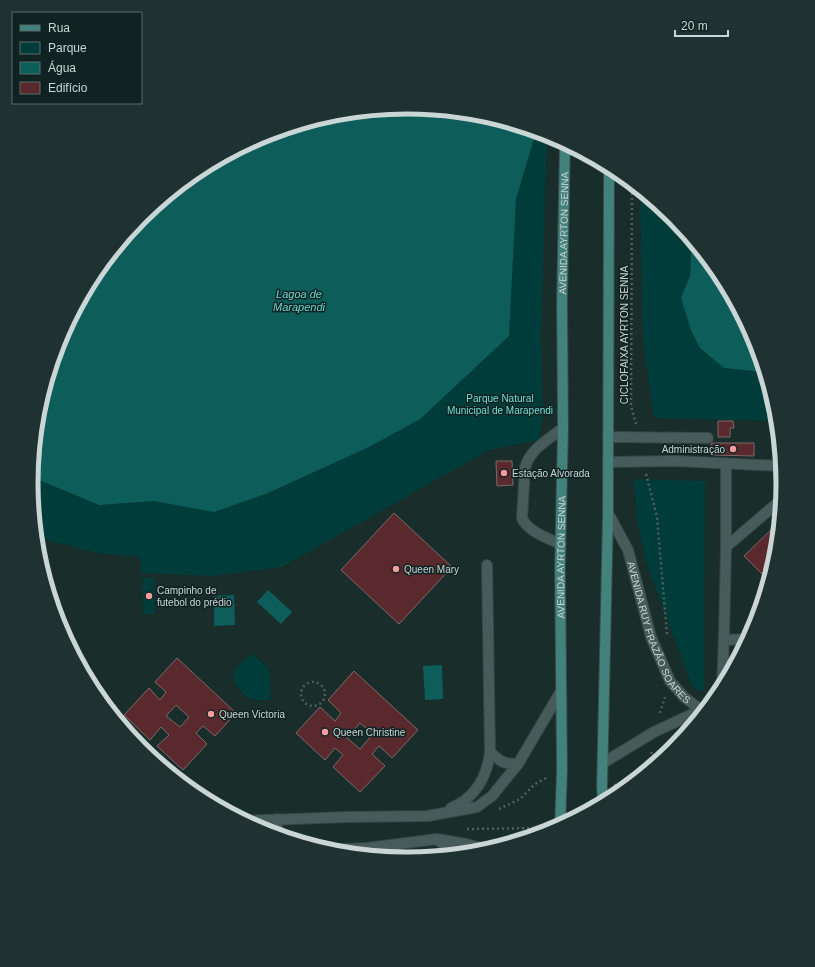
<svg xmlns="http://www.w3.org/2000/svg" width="815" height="967" font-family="Arial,sans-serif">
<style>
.green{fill:#003d3a}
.water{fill:#0d5e5a}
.building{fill:#5a292d;stroke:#7d6969;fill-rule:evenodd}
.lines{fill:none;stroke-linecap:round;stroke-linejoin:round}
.service-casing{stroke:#374746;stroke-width:12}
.minor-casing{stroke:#374746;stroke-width:12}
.secondary-casing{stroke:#374746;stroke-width:12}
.path{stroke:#4f605f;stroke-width:2.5;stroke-dasharray:2 3;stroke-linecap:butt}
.service{stroke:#475c5a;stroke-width:10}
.minor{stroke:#475c5a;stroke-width:10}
.secondary{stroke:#43817d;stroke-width:10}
.poi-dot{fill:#f59b9f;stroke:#102322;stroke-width:1.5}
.labels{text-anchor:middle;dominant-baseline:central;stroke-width:3;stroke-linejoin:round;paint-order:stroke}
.street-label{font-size:10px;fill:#cad6d5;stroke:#102322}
.park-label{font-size:10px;fill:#72e0d8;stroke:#102322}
.poi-label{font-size:10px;fill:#cad6d5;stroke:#102322;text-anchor:start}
.water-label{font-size:11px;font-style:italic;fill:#6ad8d0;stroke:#102322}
.rim{fill:none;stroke:#cad6d5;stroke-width:5}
</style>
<rect width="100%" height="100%" fill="#192d2b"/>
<g class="green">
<polygon points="540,132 547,134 541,336 543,415 539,440 489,450 282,567 212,576 141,573 140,557 97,553 36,537 31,483 32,477 99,505 154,501 214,512 268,493 369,447 509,336 516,199 534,139"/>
<polygon points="640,189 674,217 692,240 690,276 681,298 724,368 765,372 777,410 778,421 654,418 643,341"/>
<polygon points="636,479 705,481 704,691 699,691 692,686 646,562 637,520 634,482"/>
<polygon points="154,577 155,614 143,614 142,578"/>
<path d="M253,654L269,669L271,699C267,700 262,700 258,700C245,699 230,686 235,672C238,663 245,659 253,654Z"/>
</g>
<g class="water">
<polygon points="408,107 481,114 540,132 534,139 516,199 509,336 420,419 369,447 268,493 214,512 154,501 99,505 32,477 38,410 60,339 95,274 141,217 199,170 264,136 334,114"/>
<polygon points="692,240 721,275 755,340 765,372 724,368 700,348 691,330 681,298 690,276"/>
<polygon points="268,590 292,612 281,624 257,602"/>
<polygon points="234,595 235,625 214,626 214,596"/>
<polygon points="442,665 443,699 425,700 423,666"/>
</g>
<g class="building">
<polygon points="718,421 733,421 734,428 730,428 730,437 718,437"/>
<polygon points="711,443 754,443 754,456 711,455"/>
<polygon points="496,461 512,461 513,485 497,486"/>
<polygon points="394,513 452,567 399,624 341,570"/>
<polygon points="780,521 777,557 769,581 744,556"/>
<path d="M177,658L236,713L215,736L203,726L196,733L207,744L183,770L157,746L169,735L161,727L150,740L124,715L149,688L160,700L166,692L155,682ZM176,705L189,717L180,727L166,716Z"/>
<path d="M354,671L418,730L392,758L379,746L372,754L385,766L360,792L333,767L343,755L335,748L325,760L296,733L320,707L335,721L341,713L328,700ZM360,723L373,734L360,749L347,738Z"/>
</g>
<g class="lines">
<defs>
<g id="service">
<polyline points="608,437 708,438"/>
<polyline points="608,462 675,461 782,466"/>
<path d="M560,544C548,538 528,532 522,518L525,468C529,450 549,439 563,428"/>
<polyline points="726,547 783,498"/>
<polyline points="724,635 726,547 726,463"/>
<polyline points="724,640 749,639"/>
</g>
<g id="minor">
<path id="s1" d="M608,513L628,550L651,637L670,681L684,697L701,710"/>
<polyline points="722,690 724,635"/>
<path d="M490,752C501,762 503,764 518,764"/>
<polyline points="603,763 654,732 701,710 705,710"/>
<path d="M451,808C475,798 487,777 490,752L487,565"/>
<polyline points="277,819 277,836"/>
<polyline points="244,821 347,817 428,816 477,807 492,796 518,764 561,691"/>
<polyline points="438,840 456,855"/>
<polyline points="325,850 367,848 437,839 466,844 489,850"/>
</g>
<g id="secondary">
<polyline points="603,804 602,787 608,513 609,167"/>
<path id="s2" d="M560,827L562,770L560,568L563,428L562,301L565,143"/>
</g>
</defs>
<use href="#service" class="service-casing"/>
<use href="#minor" class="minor-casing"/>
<use href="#secondary" class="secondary-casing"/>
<g class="path">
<polyline points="632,183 631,406 636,424"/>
<polyline points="646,474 657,517 667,635"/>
<circle cx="313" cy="694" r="12"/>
<polyline points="660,713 665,697"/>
<polyline points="650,769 652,749"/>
<polyline points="614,785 633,783"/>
<polyline points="499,809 520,799 535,784 548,777"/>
<polyline points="467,829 546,828"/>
</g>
<use href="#service" class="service"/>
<use href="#minor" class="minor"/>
<use href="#secondary" class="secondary"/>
</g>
<g class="poi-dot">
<circle cx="733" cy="449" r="4"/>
<circle cx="504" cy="473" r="4"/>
<circle cx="396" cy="569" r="4"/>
<circle cx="149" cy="596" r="4"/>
<circle cx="211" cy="714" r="4"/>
<circle cx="325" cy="732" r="4"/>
</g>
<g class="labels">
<g class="street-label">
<text stroke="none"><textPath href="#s2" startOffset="594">AVENIDA AYRTON SENNA</textPath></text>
<text transform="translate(624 335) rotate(-90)">CICLOFAIXA AYRTON SENNA</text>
<text stroke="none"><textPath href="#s2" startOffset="270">AVENIDA AYRTON SENNA</textPath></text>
<text stroke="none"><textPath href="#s1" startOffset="131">AVENIDA RUY FRAZÃO SOARES</textPath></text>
</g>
<g class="park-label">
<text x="500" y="398">Parque Natural<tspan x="500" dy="12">Municipal de Marapendi</tspan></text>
</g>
<g class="poi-label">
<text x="725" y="449" text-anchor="end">Administração</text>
<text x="512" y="473">Estação Alvorada</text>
<text x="404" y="569">Queen Mary</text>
<text x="157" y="590">Campinho de<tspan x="157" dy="12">futebol do prédio</tspan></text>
<text x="219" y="714">Queen Victoria</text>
<text x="333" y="732">Queen Christine</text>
</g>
<g class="water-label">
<text x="299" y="294">Lagoa de<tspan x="299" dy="13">Marapendi</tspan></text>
</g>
</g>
<path d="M0 0H815V967H0ZM38 483a369 369 0 1 1 738 0a369 369 0 1 1-738 0Z" fill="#1f3130" fill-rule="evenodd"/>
<path class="rim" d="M38 483a369 369 0 1 1 738 0a369 369 0 1 1-738 0Z"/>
<rect x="12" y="12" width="130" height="92" fill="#102322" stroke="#5a6b6a"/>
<rect x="20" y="25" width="20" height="6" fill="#43817d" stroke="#5a6b6a"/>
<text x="48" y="32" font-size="12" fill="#cad6d5">Rua</text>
<rect x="20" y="42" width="20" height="12" fill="#003d3a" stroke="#5a6b6a"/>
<text x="48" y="52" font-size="12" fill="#cad6d5">Parque</text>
<rect x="20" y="62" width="20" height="12" fill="#0d5e5a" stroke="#5a6b6a"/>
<text x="48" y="72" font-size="12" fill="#cad6d5">Água</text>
<rect x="20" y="82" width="20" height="12" fill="#5a292d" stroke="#5a6b6a"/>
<text x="48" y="92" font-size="12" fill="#cad6d5">Edifício</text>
<path d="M675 30v6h53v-6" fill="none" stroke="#cad6d5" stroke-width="2"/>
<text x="681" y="30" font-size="12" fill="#cad6d5" stroke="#102322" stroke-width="3" paint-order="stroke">20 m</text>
</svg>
